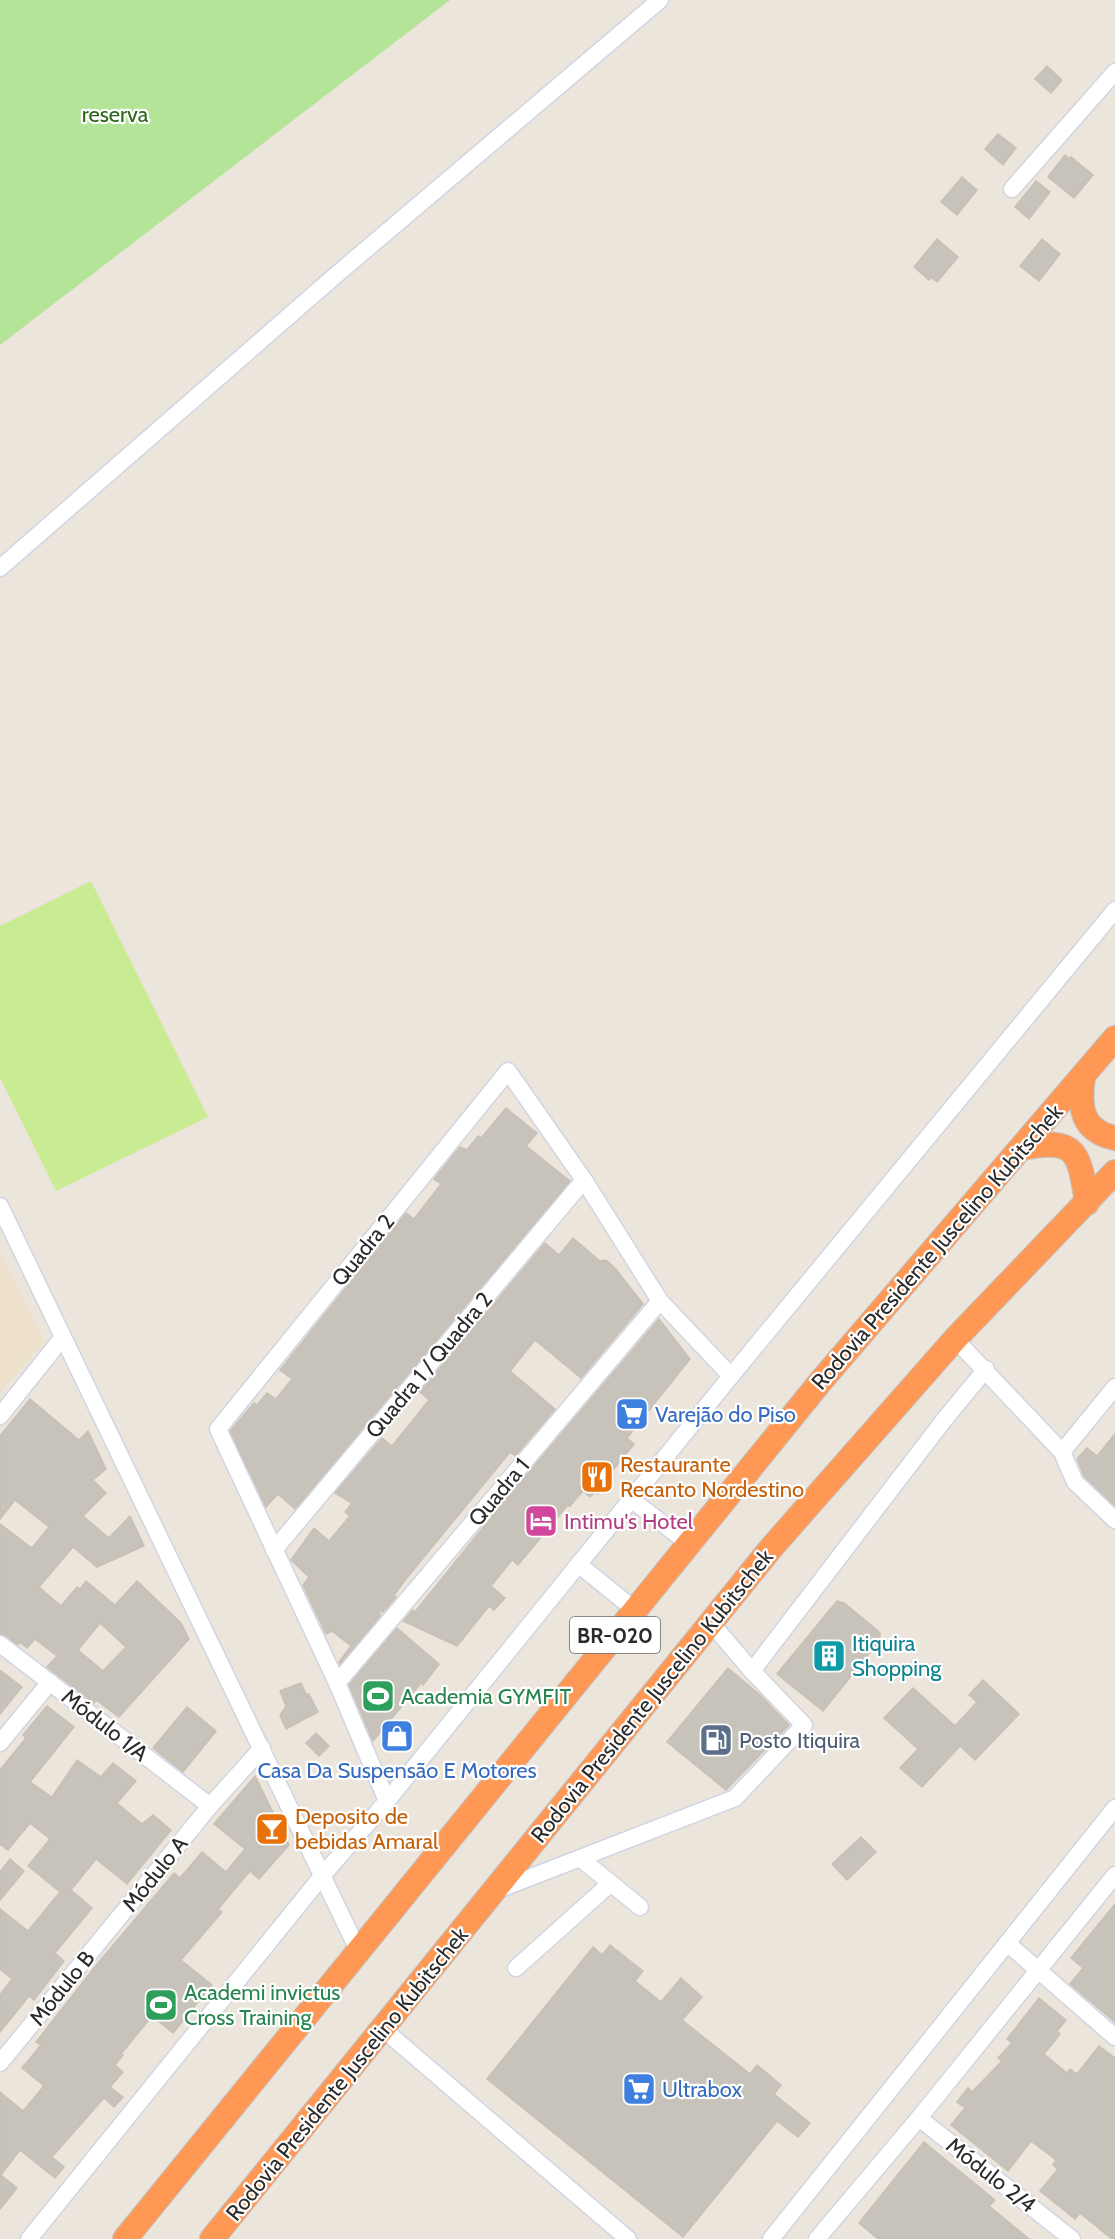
<svg xmlns="http://www.w3.org/2000/svg" width="1115" height="2239" font-family="Cabin,sans-serif">
<style>
.education{fill:#eee1cb}
.green{fill:#b4e497}
.pitch{fill:#c9eb93}
.building{fill:#c7c3ba;stroke:#c8c0b5;stroke-width:1.5;fill-rule:evenodd}
.lines{fill:none;stroke-linecap:round;stroke-linejoin:round}
.minor-casing{stroke:#d1d5e3;stroke-width:19}
.highway-casing{stroke:#c3c3c3;stroke-width:26}
.minor{stroke:#fff;stroke-width:16}
.highway{stroke:#ff9854;stroke-width:24}
.labels{text-anchor:middle;dominant-baseline:central;stroke-width:4.5;stroke-linejoin:round;paint-order:stroke}
.shield{fill:#fff;stroke:#6a6a6a;stroke-width:1.5}
.shield-label{font-size:21px;font-weight:bold;fill:#2a2a2a}
.park-label{font-size:22px;fill:#2c6819;stroke:#fff}
.street-label{font-size:22px;fill:#2a2a2a;stroke:#fff}
.shop-label{font-size:22px;fill:#366cbe;stroke:#fff;text-anchor:start}
.food-label{font-size:22px;fill:#c56008;stroke:#fff;text-anchor:start}
.hotel-label{font-size:22px;fill:#b23c85;stroke:#fff;text-anchor:start}
.culture-label{font-size:22px;fill:#0d838f;stroke:#fff;text-anchor:start}
.leisure-label{font-size:22px;fill:#27864d;stroke:#fff;text-anchor:start}
.service-label{font-size:22px;fill:#4e5e75;stroke:#fff;text-anchor:start}
</style>
<rect width="100%" height="100%" fill="#ece5dc"/>
<polygon class="education" points="0,1251 44,1341 0,1393"/>
<polygon class="green" points="0,0 450,0 0,345"/>
<polygon class="pitch" points="91,881 208,1117 56,1191 0,1078 0,926"/>
<g class="building">
<polygon points="1047,66 1062,80 1051,93 1035,79"/>
<polygon points="998,134 1016,148 1003,165 985,149"/>
<polygon points="1065,155 1070,159 1071,157 1093,175 1074,198 1048,177"/>
<polygon points="962,177 977,190 957,215 941,202"/>
<polygon points="1036,181 1050,192 1029,219 1015,207"/>
<polygon points="937,239 958,257 937,282 931,277 929,280 914,267"/>
<polygon points="1042,239 1060,254 1039,281 1020,266"/>
<polygon points="506,1108 537,1133 526,1146 570,1181 295,1509 278,1494 266,1507 230,1431 254,1403 257,1405 267,1393 276,1399 292,1379 280,1370 406,1213 414,1219 441,1184 434,1179 460,1147 467,1150 478,1136 481,1138"/>
<polygon points="573,1238 600,1261 606,1260 615,1268 643,1304 581,1378 535,1340 510,1371 555,1409 515,1456 510,1452 406,1579 394,1595 396,1597 383,1612 376,1609 381,1615 340,1664 339,1662 351,1646 332,1631 326,1634 303,1585 309,1577 291,1560 314,1528 329,1541 350,1516 345,1512 352,1503 335,1493 382,1438 392,1446 413,1420 429,1400 420,1392 545,1243 559,1255"/>
<polygon points="659,1319 690,1359 627,1438 634,1444 609,1475 612,1477 598,1494 595,1492 590,1497 583,1491 570,1506 567,1506 518,1565 512,1560 491,1586 505,1598 494,1610 489,1606 457,1646 403,1621 413,1610 415,1612 506,1499"/>
<path d="M30,1399L79,1440L88,1431L106,1469L93,1480L106,1493L83,1516L109,1538L130,1516L144,1546L97,1567L73,1547L39,1587L61,1606L77,1587L80,1589L86,1581L115,1605L137,1581L181,1623L189,1639L119,1717L96,1700L94,1703L47,1667L57,1656L35,1639L27,1648L20,1642L18,1645L6,1636L0,1634V1524L32,1548L49,1527L15,1500L0,1519V1436ZM100,1623L126,1647L103,1671L78,1650Z"/>
<polygon points="1115,1434 1115,1506 1084,1476 1077,1459 1087,1448 1097,1456"/>
<polygon points="837,1601 844,1603 877,1630 880,1633 880,1640 823,1711 777,1674"/>
<polygon points="397,1628 439,1664 423,1685 421,1683 373,1741 349,1685"/>
<polygon points="728,1668 760,1695 789,1725 726,1790 667,1742"/>
<polygon points="0,1670 22,1687 0,1714"/>
<polygon points="983,1680 1019,1714 975,1760 960,1746 922,1787 900,1768 918,1749 884,1718 913,1688 955,1726 977,1702 969,1695"/>
<polygon points="301,1683 306,1694 309,1694 318,1712 286,1729 280,1715 286,1706 280,1691"/>
<polygon points="47,1706 74,1727 30,1782 52,1797 77,1760 101,1777 113,1763 136,1781 117,1803 142,1824 153,1815 171,1830 127,1884 96,1859 71,1890 92,1908 55,1953 64,1961 34,2000 29,1996 0,2032 0,1995 12,1979 0,1969 0,1909 28,1931 60,1892 28,1866 50,1839 30,1823 8,1850 0,1844 0,1770 26,1738 23,1735"/>
<polygon points="187,1707 216,1731 183,1772 153,1748"/>
<polygon points="316,1733 329,1746 319,1756 306,1743"/>
<polygon points="255,1776 289,1845 259,1879 250,1871 218,1909 222,1912 181,1960 212,1985 173,2033 152,2016 121,2054 123,2055 115,2065 123,2072 110,2087 123,2097 114,2107 104,2098 52,2157 64,2167 55,2178 20,2150 1,2175 17,2188 0,2209 0,2092 23,2111 44,2086 22,2068 41,2045 36,2042 94,1968 174,1873 180,1878 202,1852 226,1872 245,1849 214,1824"/>
<polygon points="861,1837 876,1852 847,1880 832,1864"/>
<polygon points="10,1859 24,1871 0,1900 0,1872"/>
<polygon points="1115,1904 1115,2022 1070,1984 1083,1968 1071,1958"/>
<polygon points="610,1945 643,1971 635,1981 661,2002 681,1978 692,1988 702,1997 682,2020 750,2074 757,2065 781,2085 774,2094 810,2123 798,2137 777,2121 683,2237 487,2079 593,1947 602,1955"/>
<polygon points="1039,1998 1066,2020 1057,2031 1060,2034 1044,2054 1067,2073 1070,2069 1077,2074 1099,2046 1115,2058 1115,2239 1112,2239 1080,2213 1075,2219 1040,2191 1058,2169 1053,2165 1056,2160 1031,2141 1008,2171 951,2125 965,2108 957,2102 968,2088 972,2092 1002,2061 998,2058 1012,2043 1007,2039"/>
<polygon points="924,2142 995,2200 989,2206 1029,2239 878,2239 859,2223"/>
</g>
<g class="lines">
<defs>
<g id="minor">
<polyline points="1012,189 1115,72"/>
<polyline points="0,568 336,275 660,0"/>
<polyline points="0,1206 358,1950"/>
<polyline points="955,1339 1062,1452 1075,1482 1115,1520"/>
<polyline points="0,1416 63,1337"/>
<polyline points="1062,1452 1115,1387"/>
<polyline points="631,1499 689,1544"/>
<polyline points="274,1550 584,1180"/>
<polyline points="578,1564 635,1610"/>
<polyline points="711,1623 752,1671"/>
<polyline points="0,1644 210,1806"/>
<polyline points="337,1683 660,1301"/>
<polyline points="0,1743 50,1682"/>
<polyline points="387,1801 337,1683 218,1429 508,1071 584,1180 660,1301 731,1376"/>
<polyline points="580,1858 640,1907"/>
<polyline points="495,1891 735,1798 804,1725 752,1671 944,1420 986,1369"/>
<polyline points="1007,1943 1115,2037"/>
<polyline points="516,1968 611,1883"/>
<polyline points="383,2029 628,2239"/>
<polyline points="0,2063 210,1806 262,1748"/>
<polyline points="919,2118 1072,2239"/>
<polyline points="29,2239 322,1876 387,1801 731,1376 1115,910"/>
<polyline points="771,2239 1115,1808"/>
<polyline points="817,2239 919,2118 1115,1875"/>
</g>
<g id="highway">
<path d="M1083,1077C1079,1107 1081,1131 1115,1138"/>
<path d="M1022,1148C1077,1137 1079,1152 1087,1203"/>
<polyline points="125,2239 821,1381 1115,1038"/>
<polyline points="212,2239 772,1547 955,1339 1115,1172"/>
</g>
</defs>
<use href="#minor" class="minor-casing"/>
<use href="#highway" class="highway-casing"/>
<use href="#minor" class="minor"/>
<use href="#highway" class="highway"/>
</g>
<defs>
<symbol id="supermarket-square" viewBox="-11 -11 22 22"><rect x="-9" y="-9" width="18" height="18" rx="4" fill="#3f7fe0" stroke="#fff"/><path d="M-6-5.5h2.5l.6 2H6L4.5 2H-2.5L-4.4-4H-6ZM-1.5 3.2a1.3 1.3 0 1 0 .1 0ZM3 3.2a1.3 1.3 0 1 0 .1 0Z" fill="#fff"/></symbol>
<symbol id="restaurant-square" viewBox="-11 -11 22 22"><rect x="-9" y="-9" width="18" height="18" rx="4" fill="#e8710a" stroke="#fff"/><path d="M-5-6h1v4h1v-4h1v4h1v-4h1v5L-1.5 .5V6h-2V.5L-5-1ZM5-6V6H3V1.5H1.5Q1.5-4 5-6Z" fill="#fff"/></symbol>
<symbol id="hotel-square" viewBox="-11 -11 22 22"><rect x="-9" y="-9" width="18" height="18" rx="4" fill="#d1479c" stroke="#fff"/><path d="M-6-4.5h1.5V1H6V5H4.5V3h-9V5H-6ZM-4 0a1.8 1.8 0 1 1 3.6 0ZM.5 0V-2.5h3Q6-2.5 6 0Z" fill="#fff"/></symbol>
<symbol id="building-square" viewBox="-11 -11 22 22"><rect x="-9" y="-9" width="18" height="18" rx="4" fill="#0f9aa8" stroke="#fff"/><path d="M-4-6H4V6H1V3H-1V6H-4ZM-2.5-4.3h1.7v1.8h-1.7ZM.8-4.3h1.7v1.8H.8ZM-2.5-1h1.7V.8h-1.7ZM.8-1h1.7V.8H.8Z" fill="#fff"/></symbol>
<symbol id="stadium-square" viewBox="-11 -11 22 22"><rect x="-9" y="-9" width="18" height="18" rx="4" fill="#2e9e5b" stroke="#fff"/><path d="M0-5a6.5 5 0 1 0 0 10a6.5 5 0 1 0 0-10ZM-3.5-1.8h7v3.6h-7Z" fill="#fff"/></symbol>
<symbol id="shop-square" viewBox="-11 -11 22 22"><rect x="-9" y="-9" width="18" height="18" rx="4" fill="#3f7fe0" stroke="#fff"/><path d="M-5-2.5h2.3a2.7 3.5 0 0 1 5.4 0H5L5.5 6h-11ZM-1.5-2.5h3a1.5 2.3 0 0 0-3 0Z" fill="#fff"/></symbol>
<symbol id="fuel-square" viewBox="-11 -11 22 22"><rect x="-9" y="-9" width="18" height="18" rx="4" fill="#5c6f8a" stroke="#fff"/><path d="M-5.5-6h7V0h2V4h1.3V-2.5L3-4.5l.8-.8L6-3V5H2.5V1h-1V6h-7ZM-4.2-4.7v3.2H.2V-4.7Z" fill="#fff"/></symbol>
<symbol id="bar-square" viewBox="-11 -11 22 22"><rect x="-9" y="-9" width="18" height="18" rx="4" fill="#e8710a" stroke="#fff"/><path d="M-6-5H6L.8 .8V4.5H3.5V6h-7V4.5H-.8V.8Z" fill="#fff"/></symbol>
</defs>
<g fill-rule="evenodd">
<use href="#supermarket-square" x="613" y="1395" width="38" height="38"/>
<use href="#restaurant-square" x="578" y="1458" width="38" height="38"/>
<use href="#hotel-square" x="522" y="1502" width="38" height="38"/>
<use href="#building-square" x="810" y="1637" width="38" height="38"/>
<use href="#stadium-square" x="359" y="1677" width="38" height="38"/>
<use href="#shop-square" x="378" y="1717" width="38" height="38"/>
<use href="#fuel-square" x="697" y="1721" width="38" height="38"/>
<use href="#bar-square" x="253" y="1810" width="38" height="38"/>
<use href="#stadium-square" x="142" y="1986" width="38" height="38"/>
<use href="#supermarket-square" x="620" y="2070" width="38" height="38"/>
</g>
<g class="labels">
<rect class="shield" x="570" y="1617" width="90" height="36" rx="4.5"/>
<g class="shield-label">
<text x="615" y="1635">BR-020</text>
</g>
<g class="park-label">
<text x="115" y="114">reserva</text>
</g>
<g class="street-label">
<text transform="translate(937 1247) rotate(-49)">Rodovia Presidente Juscelino Kubitschek</text>
<text transform="translate(363 1250) rotate(-51)">Quadra 2</text>
<text transform="translate(429 1365) rotate(-50)">Quadra 1 / Quadra 2</text>
<text transform="translate(499 1492) rotate(-50)">Quadra 1</text>
<text transform="translate(652 1696) rotate(-51)">Rodovia Presidente Juscelino Kubitschek</text>
<text transform="translate(105 1725) rotate(38)">Módulo 1/A</text>
<text transform="translate(155 1874) rotate(-51)">Módulo A</text>
<text transform="translate(62 1988) rotate(-51)">Módulo B</text>
<text transform="translate(347 2074) rotate(-51)">Rodovia Presidente Juscelino Kubitschek</text>
<text transform="translate(991 2175) rotate(38)">Módulo 2/4</text>
</g>
<g class="shop-label">
<text x="655" y="1414">Varejão do Piso</text>
<text x="397" y="1770" text-anchor="middle">Casa Da Suspensão E Motores</text>
<text x="662" y="2089">Ultrabox</text>
</g>
<g class="food-label">
<text x="620" y="1464">Restaurante<tspan x="620" dy="25">Recanto Nordestino</tspan></text>
<text x="295" y="1816">Deposito de<tspan x="295" dy="25">bebidas Amaral</tspan></text>
</g>
<g class="hotel-label">
<text x="564" y="1521">Intimu's Hotel</text>
</g>
<g class="culture-label">
<text x="852" y="1643">Itiquira<tspan x="852" dy="25">Shopping</tspan></text>
</g>
<g class="leisure-label">
<text x="401" y="1696">Academia GYMFIT</text>
<text x="184" y="1992">Academi invictus<tspan x="184" dy="25">Cross Training</tspan></text>
</g>
<g class="service-label">
<text x="739" y="1740">Posto Itiquira</text>
</g>
</g>
</svg>
